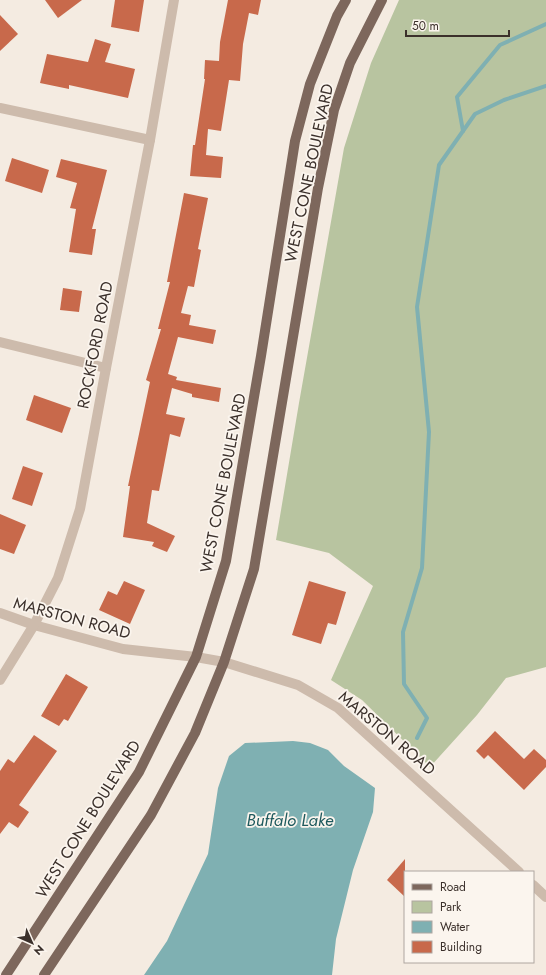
<svg xmlns="http://www.w3.org/2000/svg" width="546" height="975" font-family="Jost,sans-serif">
<style>
.green{fill:#b8c4a0}
.water{fill:#7fb0b2}
.lines{fill:none;stroke-linecap:round;stroke-linejoin:round}
.stream{stroke:#7fb0b2;stroke-width:4}
.building{fill:#c8694b}
.street{stroke:#cdbbac;stroke-width:10}
.primary{stroke:#7d675c;stroke-width:10}
.labels{text-anchor:middle;dominant-baseline:central;stroke-width:3.5;stroke-linejoin:round;paint-order:stroke}
.street-label{font-size:16px;fill:#3b302b;stroke:#fbf5ee}
.water-label{font-size:17px;font-style:italic;fill:#1f5a5e;stroke:#fbf5ee}
</style>
<rect width="100%" height="100%" fill="#f4ebe1"/>
<polygon class="green" points="399,0 546,0 546,667 506,678 477,715 430,767 362,700 331,680 373,586 329,553 276,540 299,403 344,148 371,63"/>
<polygon class="water" points="293,741 310,743 328,750 344,766 375,788 373,812 353,870 336,939 332,975 144,975 167,941 208,854 218,788 229,756 245,743"/>
<g class="lines">
<g class="stream">
<polyline points="463,131 457,97 500,45 546,24"/>
<polyline points="417,738 427,718 404,684 403,632 422,568 429,432 417,307 439,165 475,114 504,100 546,86"/>
</g>
</g>
<g class="building">
<polygon points="45,0 82,0 58,18"/>
<polygon points="115,0 144,0 139,32 111,27"/>
<polygon points="228,0 261,0 258,15 249,13 243,44 240,81 229,80 221,131 208,129 206,155 223,157 221,178 190,176 193,145 195,145 205,79 204,79 205,60 219,61 220,42"/>
<polygon points="0,15 18,34 0,51"/>
<polygon points="95,39 111,44 105,62 135,69 128,98 69,85 69,89 40,83 47,54 88,62"/>
<polygon points="12,158 49,170 42,193 5,181"/>
<polygon points="61,159 107,170 92,229 96,229 92,255 69,252 76,209 70,208 77,183 56,177"/>
<polygon points="184,193 208,198 198,249 201,250 194,287 188,286 181,313 191,315 189,325 216,330 213,344 178,337 168,374 177,377 176,380 221,388 219,402 192,397 192,394 172,388 166,414 185,418 180,437 170,434 159,491 152,490 147,523 175,536 167,552 152,546 154,542 123,537 130,486 128,486 150,382 146,380 161,329 158,329 170,282 167,282"/>
<polygon points="63,288 82,291 79,312 60,310"/>
<polygon points="34,395 71,408 62,433 26,420"/>
<polygon points="23,466 43,473 32,506 12,499"/>
<polygon points="0,514 26,525 14,554 0,549"/>
<polygon points="124,581 145,590 130,624 99,610 108,591 117,595"/>
<polygon points="309,581 346,592 336,625 328,623 321,644 292,635"/>
<polygon points="66,674 88,687 68,721 64,719 59,726 41,716"/>
<polygon points="495,731 524,759 534,749 546,760 546,767 524,790 488,755 484,759 476,751"/>
<polygon points="34,735 57,751 19,805 29,812 18,828 9,822 0,834 0,771 8,759 14,763"/>
<polygon points="405,859 405,897 387,880"/>
</g>
<g class="lines">
<g class="street">
<polyline points="0,108 150,140"/>
<polyline points="0,342 106,368"/>
<polyline points="0,613 34,625 123,649 196,657 224,662 298,685 338,708 519,872"/>
<polyline points="0,680 34,625 58,578 80,509 106,368 150,140 174,0"/>
<polyline points="533,885 546,897"/>
</g>
<g class="primary">
<polyline points="6,975 139,772 196,657 226,561 261,356 295,141 310,84 337,16 346,0"/>
<polyline points="44,975 151,815 195,733 224,662 254,569 318,188 334,110 350,63 382,0"/>
</g>
</g>
<g class="labels">
<g class="street-label">
<text transform="translate(309 173) rotate(-78)">WEST CONE BOULEVARD</text>
<text transform="translate(95 345) rotate(-79)">ROCKFORD ROAD</text>
<text transform="translate(223 483) rotate(-79)">WEST CONE BOULEVARD</text>
<text transform="translate(72 618) rotate(15)">MARSTON ROAD</text>
<text transform="translate(387 733) rotate(40)">MARSTON ROAD</text>
<text transform="translate(88 819) rotate(-58)">WEST CONE BOULEVARD</text>
</g>
<g class="water-label">
<text x="290" y="820">Buffalo Lake</text>
</g>
</g>
<rect x="404" y="871" width="130" height="92" fill="#fbf5ee" stroke="#aea6a0"/>
<rect x="412" y="884" width="20" height="6" fill="#7d675c" stroke="#aea6a0"/>
<text x="440" y="891" font-size="12" fill="#3b302b">Road</text>
<rect x="412" y="901" width="20" height="12" fill="#b8c4a0" stroke="#aea6a0"/>
<text x="440" y="911" font-size="12" fill="#3b302b">Park</text>
<rect x="412" y="921" width="20" height="12" fill="#7fb0b2" stroke="#aea6a0"/>
<text x="440" y="931" font-size="12" fill="#3b302b">Water</text>
<rect x="412" y="941" width="20" height="12" fill="#c8694b" stroke="#aea6a0"/>
<text x="440" y="951" font-size="12" fill="#3b302b">Building</text>
<g transform="translate(32 943) rotate(135)" stroke="#fbf5ee" stroke-width="3" paint-order="stroke">
<path d="M0-3L7 15L0 10L-7 15Z" fill="#3b302b"/>
<text y="-6" font-size="11" font-weight="bold" text-anchor="middle" fill="#3b302b">N</text>
</g>
<path d="M406 30v6h103v-6" fill="none" stroke="#3b302b" stroke-width="2"/>
<text x="412" y="30" font-size="12" fill="#3b302b" stroke="#fbf5ee" stroke-width="3" paint-order="stroke">50 m</text>
</svg>
